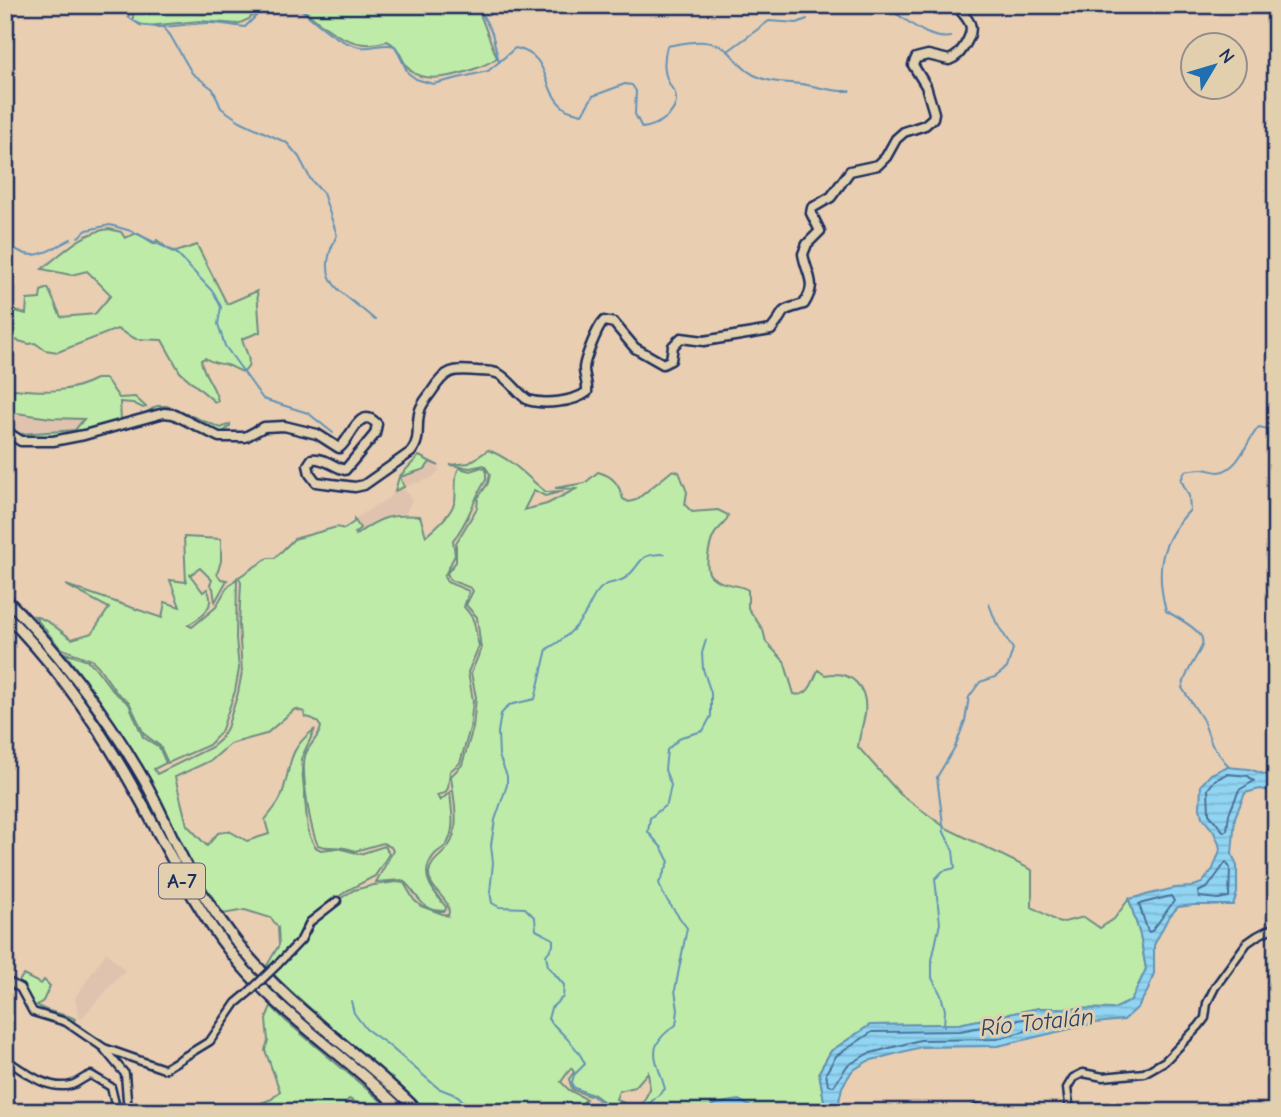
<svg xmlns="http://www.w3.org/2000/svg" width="1281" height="1117" font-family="'Comic Neue',sans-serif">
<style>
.built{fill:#e0c3af}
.grass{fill:#bfeba8;stroke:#6d8d83;stroke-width:2}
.water{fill:url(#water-rules);stroke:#6293b7;stroke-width:2}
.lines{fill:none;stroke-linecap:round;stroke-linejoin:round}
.shore{stroke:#4a7199;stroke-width:2}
.stream{stroke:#6293b7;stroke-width:2}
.minor-casing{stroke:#1b2f5e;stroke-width:11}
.major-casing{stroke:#1b2f5e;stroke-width:13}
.highway-casing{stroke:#1b2f5e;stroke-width:14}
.minor{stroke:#e2cfad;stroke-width:6}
.major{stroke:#e2cfad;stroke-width:8}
.highway{stroke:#e2cfad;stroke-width:9}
.minor-bridge-casing{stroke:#1b2f5e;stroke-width:11;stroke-linecap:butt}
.minor-bridge{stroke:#e2cfad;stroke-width:6}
.labels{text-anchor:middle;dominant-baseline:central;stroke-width:6;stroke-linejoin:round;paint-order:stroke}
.shield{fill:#e2cfad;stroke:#575f76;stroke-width:2}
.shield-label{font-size:21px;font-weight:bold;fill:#1b2f5e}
.water-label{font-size:24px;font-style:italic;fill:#27406d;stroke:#e2cfad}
</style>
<defs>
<pattern id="water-rules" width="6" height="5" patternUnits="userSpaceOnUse" patternTransform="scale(1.75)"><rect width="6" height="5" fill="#91d5f2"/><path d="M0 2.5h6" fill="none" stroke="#7cb7d2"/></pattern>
</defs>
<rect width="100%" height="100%" fill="#e9ceb2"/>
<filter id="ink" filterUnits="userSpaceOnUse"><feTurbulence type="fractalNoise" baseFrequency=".0143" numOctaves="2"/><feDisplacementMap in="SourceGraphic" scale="14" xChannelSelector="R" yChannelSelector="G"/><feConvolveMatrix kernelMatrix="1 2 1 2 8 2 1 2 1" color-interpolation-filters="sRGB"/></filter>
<g filter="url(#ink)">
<g class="built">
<polygon points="5,412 51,418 84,419 75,430 20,435 5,423"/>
<polygon points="430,462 440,470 432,478 404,487 400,477 425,469"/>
<polygon points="404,489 412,500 406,513 374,521 356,535 354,533 360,528 354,519 390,497 395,491"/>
<polygon points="106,952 125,970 80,1020 75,998"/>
</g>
<g class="grass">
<polygon points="137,5 264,5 249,19 238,24 200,21 147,26 140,25 133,20 133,11"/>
<path d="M298,5H479L478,9L497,58C479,70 428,88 410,70C400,60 401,47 387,41C352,54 323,26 298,5Z"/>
<path d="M109,229L121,232L125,238L137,233L155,244L157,240L173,253L197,245L227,304L257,291L260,332L242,339C244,349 251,357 248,367L244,372C237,371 234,367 227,365C218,363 214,364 205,358L201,360C203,375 215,386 218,401L215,402L180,372L162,340L136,339L117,329L58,352L45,350L35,343L29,344L5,337V308L26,314L27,300L40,299L41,291L48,288L61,317L95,314L111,295L87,271L71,275L42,269C64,252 82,232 109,229Z"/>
<path d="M96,379H106L119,398L135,397L146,407L143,408L133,403L120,402L121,421L60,437L21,439L5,428V423L20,434L75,430L84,419L51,418L9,412L14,389C43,392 70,393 96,379Z"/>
<path d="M157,406H167L221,428L230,424V426L221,434C190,419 175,404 140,416Z"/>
<path d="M488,450C512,459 526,476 546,492L564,491L545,496L534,490L524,510L547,504L576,489L555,488L585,483L598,472C613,476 619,484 623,499L629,502L636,500L673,470L679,472L687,492L685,505L692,512L718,510L728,515C727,525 716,528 713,537C709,546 704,569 711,576C721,586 737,583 748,590V608L763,630L766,642L784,661L794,694C809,698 813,681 818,670L825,675C852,670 868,687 865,714C863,725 859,736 858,747L900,794L946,828L1032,870V907L1060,923L1084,917L1100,928L1114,919L1129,899L1140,935L1146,969L1131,1001L1114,1009L1039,1008L959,1024L870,1025L831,1051L819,1072L826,1112H760L753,1107L714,1104L706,1112H638L650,1089L648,1072L635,1087L619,1091L616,1099L636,1110L621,1112V1109L611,1107L593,1094L589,1096L572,1089L569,1079L574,1072L571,1068L561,1082L569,1090L586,1099L575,1112H425C375,1060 316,1018 266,967L279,945L278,927L271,918L245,910L223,914L190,867L149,783L103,705L65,653L88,661L94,666L113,691L129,704L143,737L159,747L166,763L154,769L157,774L212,747L220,740L227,728L238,693L242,672L239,625L241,583L239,577L268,558H275L294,539L337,527L344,529L354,522V519L360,528L355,533L356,535C379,517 391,514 420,516L426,536C437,526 451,515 455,501C457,489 453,478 459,468L470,471L482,467L486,469V480C473,499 469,522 453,540L455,555L444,577L447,582L469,591L464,607C479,623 473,628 479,646L468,672L473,701L470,728L460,763L450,771L448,788L445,793L437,795L440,801L450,792C451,808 456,826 448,842C446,847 441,849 436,853C417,873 432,890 446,907L445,911C417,911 419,892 402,880L376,882L393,851L391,847L383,843L355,851C341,844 331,850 318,845C310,830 301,772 305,756C308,745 319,738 321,727C317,720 313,718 305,717L304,712L295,709L266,734L230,744L212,760L175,777L187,825L207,846L218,833L229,831L247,841L269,834L265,820C270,813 278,805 281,797C292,768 285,751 315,729L301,759L308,831L311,839L315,847L321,850L338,848L360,854L385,846L389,854L375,876L348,890L311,917L299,940L280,966L297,950L306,937L311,923L338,900L354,890L374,885L396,882L404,883L414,900L421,906L448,916C454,899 428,891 429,873C430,861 442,856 448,847C462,829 453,796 451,776L462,765L473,728L476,697L471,673L481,649L477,617L466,605L473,591L471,588L450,580L447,573L456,562V543L477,508L478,498L488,483L490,474L484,465L470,468L450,465L469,463Z"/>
<polygon points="419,456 439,466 430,462 425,469 400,477 404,487 395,491 399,477"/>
<path d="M184,537L221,539V561L217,574L221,579L227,580L215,602L213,588L210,585L212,580L200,568L190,575L203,592L207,589C217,606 202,617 188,625L192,627L216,607L226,589L237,578L236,638L239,669L235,691L221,732L209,745L168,763L160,746L144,734L129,702L116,692L98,666L92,660L60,648L34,616C50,620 58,630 72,639L92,633L109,608L66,585L162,618L165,602L180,607L170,580L186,582Z"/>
<path d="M23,975L41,984L44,980L50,986L43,1001L37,1005C48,1014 63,1012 75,1019L74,1021L38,1012L33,1008L18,983Z"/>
<polygon points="271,1006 286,1021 394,1112 361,1112 357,1103 349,1099 346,1102 344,1112 237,1112 272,1099 280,1091 265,1050 268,1041 266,1019"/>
</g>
<g class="water">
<polygon points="1226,767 1249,769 1276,778 1276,792 1260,789 1245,793 1235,817 1232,854 1237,866 1237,893 1233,905 1194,905 1178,907 1168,918 1154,945 1154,973 1148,990 1138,1007 1124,1020 1095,1023 998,1046 921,1047 868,1061 852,1071 842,1087 837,1112 826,1112 819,1072 831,1051 870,1025 959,1024 1039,1008 1114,1009 1131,1001 1146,969 1140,935 1129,899 1175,888 1191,887 1202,883 1213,869 1220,850 1219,844 1214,832 1202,817 1200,808 1201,785 1211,774"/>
<polygon points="739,1100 760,1112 706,1112 714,1104"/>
</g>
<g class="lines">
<g class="shore">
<polygon points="1227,774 1248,776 1254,781 1239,790 1229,814 1227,830 1224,832 1209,814 1208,789 1215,780"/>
<polygon points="1226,862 1230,868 1229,897 1218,899 1199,897 1198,892 1208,887"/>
<polygon points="1171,896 1174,901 1152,931 1148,932 1139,904"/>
<polygon points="1040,1016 1072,1016 1075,1019 1066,1024 1032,1029 997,1039 920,1040 867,1054 847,1066 834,1086 828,1085 826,1073 836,1056 872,1032 960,1031"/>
</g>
<g class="stream">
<path d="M134,5L128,17C151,36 182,22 211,23C222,23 233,26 245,27L267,5"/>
<path d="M295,5C315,20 335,43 361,47C372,49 384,42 395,46L408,73L416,79L433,84L488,71L499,62L492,33L480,10L482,5"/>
<polyline points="510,5 553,13 560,5"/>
<path d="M881,5C905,15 923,41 951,37"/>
<polyline points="811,12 812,5"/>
<polyline points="5,16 25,5"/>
<path d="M163,27L170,35L192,73L213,89L221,108L240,121L287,143L299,157L311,180L323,193L337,235C312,284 342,290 375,320"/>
<polyline points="728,51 769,21 797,23 807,19"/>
<path d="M499,62L515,48C553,55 540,92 566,109C570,112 577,112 582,114L593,96L625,84L632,85L636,91L635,114L642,128C658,126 681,113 675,93C673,89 670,87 669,83C663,72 664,57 667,46C687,42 714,36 730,53C738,62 743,69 754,75C775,85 786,81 807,85C825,88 831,92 850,91"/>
<polyline points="78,237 87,230 110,225 131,231 175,252 214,293 221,307 218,324 225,346 263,399 308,413 333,433"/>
<path d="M5,240C30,266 44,253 71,239"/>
<path d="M1229,767L1212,745L1203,720L1182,688C1195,641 1228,645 1166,611C1155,569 1160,542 1190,510L1189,496L1181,480L1185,471C1191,470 1197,469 1202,469C1208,469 1214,472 1219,472C1240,469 1247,439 1259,427L1276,431"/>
<polyline points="351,1001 354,1013 366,1029 387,1044 438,1088 458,1096 474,1112"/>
<polyline points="944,1026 945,1010 941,995 932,978 932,960 940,923 935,879 943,871 955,868 953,851 944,832 937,777 955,747 965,721 969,697 980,682 995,677 1007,668 1013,649 996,622 989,604"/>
<path d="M596,1112L602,1103L590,1094L573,1087L572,1082L574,1075L585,1064C577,1046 561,1033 548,1019L551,1008L563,997L564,985L548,966L546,955L553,946V939L536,930L535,918L525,908L499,907L492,903L490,892L493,863L491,845L495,820L507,785V776L499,756L498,732L501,714L509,705L535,699L547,649C562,641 574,631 583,617C590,607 593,592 605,585C613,581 622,583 629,575C645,559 637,555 664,554"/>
<path d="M646,1112L651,1102L665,1089C657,1059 643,1047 676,1025L678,1010L675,990L687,928L664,896L659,883L669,862L662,848L648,832L650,818L667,804L671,785L665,770L667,750L681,737L703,731L711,716V693L703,669L702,653L706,640"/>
</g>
<defs>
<g id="minor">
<polyline points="278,964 301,940 310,922 337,901"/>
<polyline points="5,980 20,988 33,1012 66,1022 104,1048 164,1069 210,1041 236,1003 248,993"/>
<polyline points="105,1050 125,1074 128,1112"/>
<path d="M5,1059C24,1071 47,1091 71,1085C79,1083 83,1077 91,1075L111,1087L117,1112"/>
<polyline points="969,1112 978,1108 989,1112"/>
<polyline points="1070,1112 1067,1088 1073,1078 1083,1073 1103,1077 1144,1073 1165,1061 1199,1026 1205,1018 1207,1003 1215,987 1247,943 1257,936 1276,926"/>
</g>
<path id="major" d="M5,431L21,441H53L84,435L164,413L173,414L219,437H245L264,427L284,426L317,434L339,448C351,440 359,404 377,424L375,434L345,470C334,467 323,457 312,459L308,465L310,474L316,482L355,487L364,485L411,452C422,438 415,426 420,410C422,403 428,397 432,391C446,369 452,369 478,371C485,371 493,371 499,374C511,381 517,393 528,400C544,405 574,402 587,392C588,383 584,377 584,369C584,360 598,326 604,321L614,323L635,348L663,364L671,360L673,346L681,338L704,341L771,330C789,309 773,313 804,304C818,282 807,277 803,254L807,244L820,231L811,213L812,208L831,197L850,171L878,165L886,157L896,139L904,132L925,125L933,118L934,113L926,86L913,65L916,58L928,55L949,60C957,57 960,53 965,45C977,25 969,21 956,5"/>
<g id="highway">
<path d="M5,598C59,652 106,714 144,780C159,806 170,834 184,861C199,891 219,919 239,945C290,1010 361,1053 419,1112"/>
<path d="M5,614C56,665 99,726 134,789C167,846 190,901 231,953C280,1016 348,1056 403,1112"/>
</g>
</defs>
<use href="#minor" class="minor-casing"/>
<use href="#major" class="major-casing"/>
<use href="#highway" class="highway-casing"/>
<use href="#minor" class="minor"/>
<use href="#major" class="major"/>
<use href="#highway" class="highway"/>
<defs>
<polyline id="minor-bridge" points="248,993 278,964"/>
</defs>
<use href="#minor-bridge" class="minor-bridge-casing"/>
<use href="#minor-bridge" class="minor-bridge"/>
</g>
</g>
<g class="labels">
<rect class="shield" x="159" y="863.5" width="46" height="35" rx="5"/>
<g class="shield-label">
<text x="182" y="881">A-7</text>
</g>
<g class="water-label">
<text transform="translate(1037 1022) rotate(-6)">Río Totalán</text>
</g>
</g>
<rect width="1281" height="1117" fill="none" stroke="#e2cfad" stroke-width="28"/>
<rect x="14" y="14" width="1253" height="1089" fill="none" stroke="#1b2f5e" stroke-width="2.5" filter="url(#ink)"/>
<g transform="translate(1214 66) rotate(52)"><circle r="33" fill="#e2cfad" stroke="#928f8d" stroke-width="2"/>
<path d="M0-5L12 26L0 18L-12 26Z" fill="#1f6fb2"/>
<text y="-10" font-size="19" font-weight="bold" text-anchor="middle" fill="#1b2f5e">N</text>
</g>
</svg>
